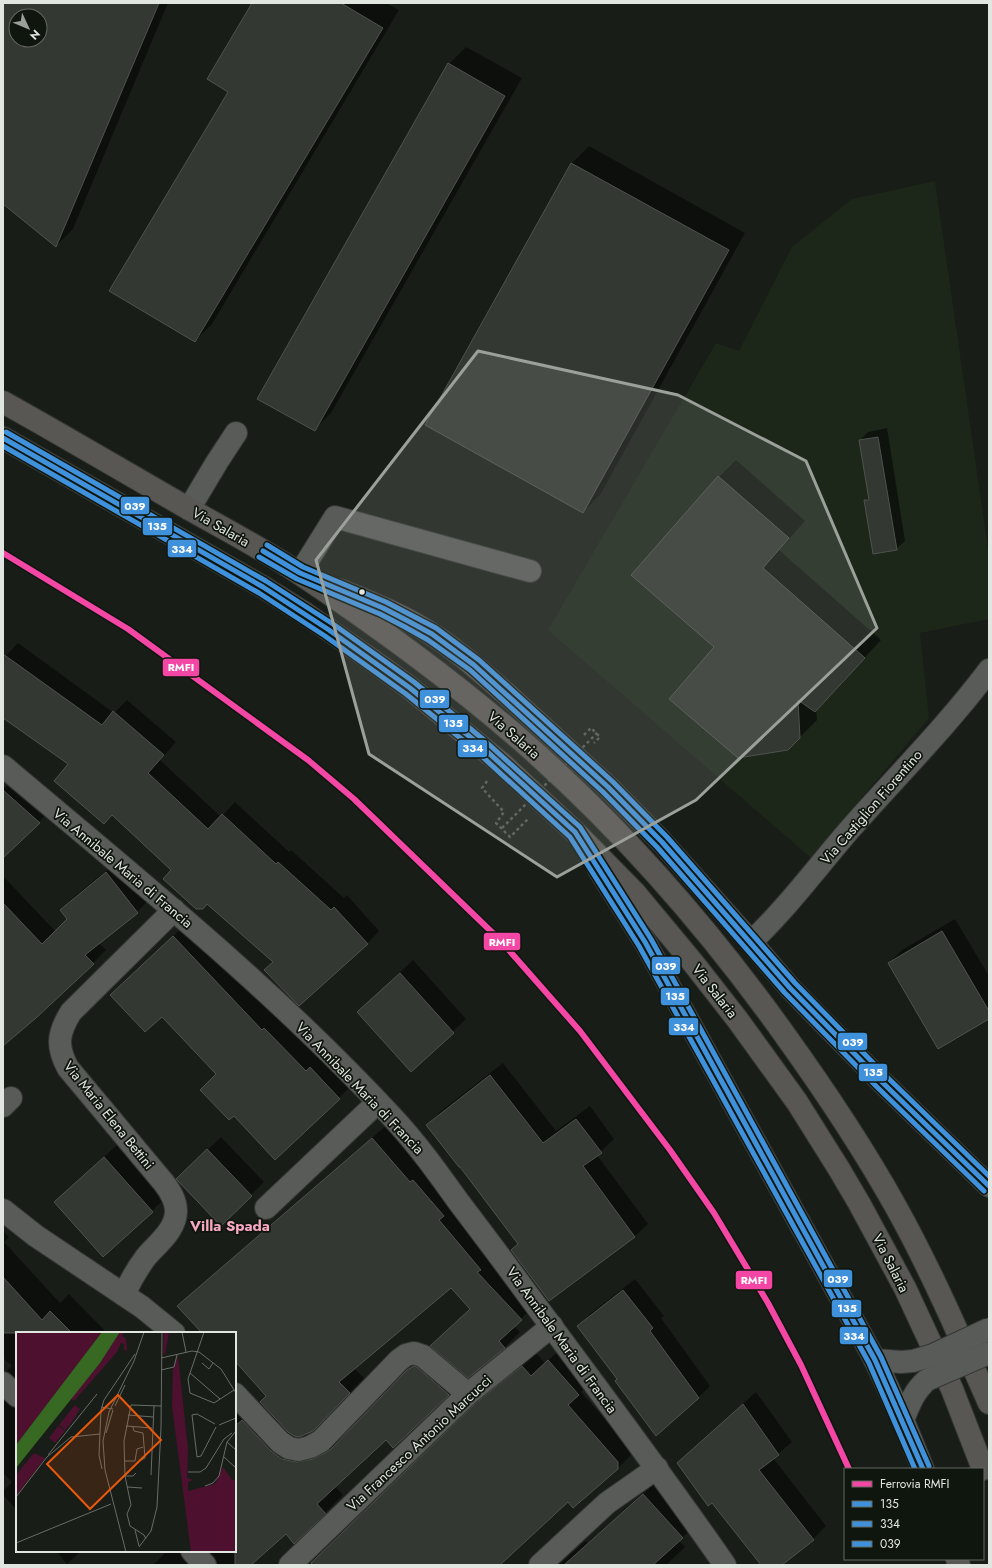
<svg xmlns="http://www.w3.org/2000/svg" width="992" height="1568" font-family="Jost,sans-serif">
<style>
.built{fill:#1c2619}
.shadow{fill:#0007;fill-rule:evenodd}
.building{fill:#343833;stroke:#4f524e;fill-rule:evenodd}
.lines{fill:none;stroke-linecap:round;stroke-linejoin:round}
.minor-casing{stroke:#343734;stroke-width:24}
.major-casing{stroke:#343734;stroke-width:24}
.path{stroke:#565855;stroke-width:2.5;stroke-dasharray:3 3;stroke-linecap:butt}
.minor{stroke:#585b57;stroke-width:22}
.major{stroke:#595754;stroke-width:22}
.minor-bridge-casing{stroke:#343734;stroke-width:24;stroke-linecap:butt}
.path-bridge{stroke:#565855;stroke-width:2.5;stroke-dasharray:3 3;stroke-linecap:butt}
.minor-bridge{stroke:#585b57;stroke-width:22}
.bus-1-casing{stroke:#0f160d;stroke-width:8}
.bus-2-casing{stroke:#0f160d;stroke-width:8}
.bus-3-casing{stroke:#0f160d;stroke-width:8}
.bus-1{stroke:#4091dc;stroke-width:5}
.bus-2{stroke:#4091dc;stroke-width:5}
.bus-3{stroke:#4091dc;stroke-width:5}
.rail-1-casing{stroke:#0f160d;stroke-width:9}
.rail-1{stroke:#f346a5;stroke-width:6}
.marked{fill:#9ba09a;fill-opacity:0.2;stroke:#9ba09a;stroke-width:3;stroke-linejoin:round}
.bus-dot{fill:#e1e6e0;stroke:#0f160d;stroke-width:1.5}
.labels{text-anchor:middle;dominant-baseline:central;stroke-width:3.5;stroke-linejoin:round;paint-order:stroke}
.street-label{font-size:14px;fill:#e1e6e0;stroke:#0f160d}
.neighbourhood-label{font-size:15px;font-weight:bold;fill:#f8a8c5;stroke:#0f160d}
.inset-road{fill:none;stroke:#696d68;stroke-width:1}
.view{fill:#e8590c;fill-opacity:0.15;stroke:#e8590c;stroke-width:2}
.inset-edge{fill:none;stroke:#e1e6e0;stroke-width:2}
.line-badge{stroke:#0f160d;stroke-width:1.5}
.badge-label{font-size:11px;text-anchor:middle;font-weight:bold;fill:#fff}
</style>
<rect width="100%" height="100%" fill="#191d18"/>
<polygon class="built" points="935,181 989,556 989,619 920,633 929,718 811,858 548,630 716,343 739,351 792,247 852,199"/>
<g class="shadow">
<path d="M3,3H168L73,229L56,246L3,203ZM16,16H40V40H16Z"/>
<polygon points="253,3 386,3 399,10 212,324 195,341 230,91"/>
<polygon points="466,47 522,78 331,413 314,430 449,64"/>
<polygon points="589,146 745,233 600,495 583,512 426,425 572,163"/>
<polygon points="887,428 905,541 896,549 865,501 870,496 860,440 868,432"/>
<polygon points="736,460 805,521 779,550 881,640 816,710 817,720 788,749 715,647 633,575 719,477"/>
<polygon points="18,643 114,713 127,700 176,742 160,760 221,817 235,802 289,852 291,850 344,898 347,895 379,931 367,944 274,962 113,814 104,823 69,764 3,716 3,659"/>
<polygon points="16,778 52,809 3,857 3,789"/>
<polygon points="119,860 150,899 137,912 99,943 106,950 93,963 3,1045 3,876 55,931 68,919 61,910 74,897"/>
<polygon points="955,919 989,976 989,1018 889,963 902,950"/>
<polygon points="189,921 354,1083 339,1098 217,1074 127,980"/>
<polygon points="413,960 466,1019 411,1071 358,1012"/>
<polygon points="503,1063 556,1131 590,1106 614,1139 597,1155 648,1224 635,1236 549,1300 512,1250 519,1243 460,1165 427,1125 440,1112"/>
<path d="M388,1124L536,1304L514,1326L520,1332L505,1347L468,1376H467L393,1447L386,1439L335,1486L343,1495L325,1513L286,1533L250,1565H153L167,1551H235V1384L257,1406L267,1396L235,1360V1333H203L194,1292ZM451,1286L471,1308L446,1331L436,1350L430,1349L346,1435L335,1441H300L288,1432L328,1415L364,1378L354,1368Z"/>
<polygon points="221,1137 264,1182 251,1195 191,1166"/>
<polygon points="117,1145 165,1198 152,1211 55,1202"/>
<polygon points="3,1231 9,1237 4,1242 60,1303 69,1294 107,1333 17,1333 17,1510 3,1495 3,1491 12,1482 3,1473 3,1374 12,1366 4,1359 5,1358 3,1355"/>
<polygon points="635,1279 664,1316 661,1318 710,1386 698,1398 618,1379 578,1326 590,1314"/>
<polygon points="136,1330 139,1333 133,1333"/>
<polygon points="562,1348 592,1381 581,1392 631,1448 631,1455 617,1469 568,1500 498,1565 314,1565 325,1549 491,1390 536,1353 545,1363"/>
<polygon points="756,1392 792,1442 773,1458 826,1526 813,1539 780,1565 762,1565 713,1501 692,1450"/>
<polygon points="656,1482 695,1525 679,1541 685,1547 666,1565 555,1565 562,1562 585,1541 588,1543"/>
<polygon points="56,1551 81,1551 67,1564"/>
</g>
<g class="building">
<path d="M3,3H159L56,247L3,204ZM16,16H40V40H16Z"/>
<polygon points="252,3 341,3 383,28 195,342 109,291 228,92 207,79"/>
<polygon points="448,63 505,96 315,431 257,399"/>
<polygon points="571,163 729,250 583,513 425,425"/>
<polygon points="878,437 897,550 873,554 864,500 869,500 859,440"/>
<polygon points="718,476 789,538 763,568 865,658 815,712 798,700 800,738 788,750 738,758 669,699 714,647 631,575"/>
<polygon points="3,654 102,725 113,711 164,755 148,773 208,829 222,814 276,864 278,862 331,910 334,907 368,944 299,1006 264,970 273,962 207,904 203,909 196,909 163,879 171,870 112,815 104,824 54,781 68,764 3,718"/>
<polygon points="3,790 40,823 3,858"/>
<polygon points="106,872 138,913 85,955 94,964 36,1018 3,1046 3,903 42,944 67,919 60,910"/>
<polygon points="942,931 989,1011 989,1019 938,1049 888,963"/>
<polygon points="173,936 262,1030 264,1028 306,1071 310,1067 340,1099 275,1160 234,1116 229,1120 200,1090 216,1074 162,1017 145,1032 110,995"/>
<polygon points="400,973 454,1033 411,1072 357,1012"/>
<polygon points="490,1075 543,1143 576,1119 602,1153 583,1166 635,1237 549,1301 511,1250 518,1244 460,1167 459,1167 426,1125"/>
<polygon points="372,1138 410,1182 413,1180 444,1216 439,1220 481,1270 477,1272 522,1320 499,1341 505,1348 468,1378 430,1346 470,1309 451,1288 339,1382 350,1393 313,1431 299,1437 294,1436 288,1432 260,1402 266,1396 235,1361 235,1333 202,1333 177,1306"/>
<polygon points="207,1149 252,1196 221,1226 176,1179"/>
<polygon points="104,1157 153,1212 103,1257 54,1202"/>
<polygon points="3,1277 42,1320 50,1311 72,1333 3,1333"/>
<polygon points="623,1290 653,1328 650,1331 699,1398 656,1436 615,1381 617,1379 577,1326"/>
<polygon points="548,1360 579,1395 568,1405 618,1462 618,1469 573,1508 568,1502 500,1565 313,1565 311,1563 476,1403 522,1366 531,1376"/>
<polygon points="414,1366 417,1367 449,1395 393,1448 386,1440 317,1504 326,1514 294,1544 286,1534 251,1565 235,1565 235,1426 242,1420 271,1451 282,1459 297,1462 313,1459 330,1450 407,1370"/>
<polygon points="743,1404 779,1455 759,1470 814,1540 782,1565 761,1565 712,1503 708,1506 677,1463"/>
<polygon points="643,1494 683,1538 653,1565 564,1565"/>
</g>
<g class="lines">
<defs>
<g id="minor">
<polyline points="189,509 217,462 236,433"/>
<polyline points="300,573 335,517 530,571"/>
<polyline points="512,699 608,787 662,842 751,942 790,988 818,1017 882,1082 989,1186"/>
<path d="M3,766C137,879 275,990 394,1119C418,1145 438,1173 458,1201C480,1230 502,1259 523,1288C591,1380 660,1471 725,1565"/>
<path d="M751,942C788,907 818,866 851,828C897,776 947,726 989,670"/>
<polyline points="3,1106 11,1098"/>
<polyline points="266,1208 378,1102"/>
<polyline points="3,1210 36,1236 142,1307 174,1333"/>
<path d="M124,1295C130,1281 137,1269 146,1257C157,1244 176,1230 176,1211C176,1200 170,1191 164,1183L68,1068C56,1046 58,1033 71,1012L174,910"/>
<polyline points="875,1360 903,1420"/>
<polyline points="875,1360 901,1362 913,1361"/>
<polyline points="3,1383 17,1396"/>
<polyline points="235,1394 280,1442 289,1448 299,1450 310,1447 321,1441 399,1360 406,1355 414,1353 423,1356 468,1394"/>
<path d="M903,1420C909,1405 914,1391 927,1380"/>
<polyline points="192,1551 205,1565"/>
<polyline points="290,1565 468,1394 552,1326"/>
<polyline points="540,1565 607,1503 657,1468"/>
</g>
<g id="major">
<path d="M3,402C66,437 128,474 191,510C228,531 267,551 303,576C379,627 453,681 522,741C620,827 706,925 782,1031C823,1088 862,1146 896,1207C931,1270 960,1337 989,1403"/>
<polyline points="3,438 263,587 306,614 383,668 410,688 502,764 575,832 635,893 694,964 737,1019 797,1102 839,1169 859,1203 905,1288 952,1389 983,1469"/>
<path d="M340,590C372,603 405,616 433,635C462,654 486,676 512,699"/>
<polyline points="598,868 645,942 875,1360"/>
<polyline points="903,1420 923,1469"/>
<polyline points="957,1559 959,1565"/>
</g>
</defs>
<use href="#minor" class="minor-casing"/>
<use href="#major" class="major-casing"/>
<g class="path">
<polyline points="584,735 591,728 600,737 594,743"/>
<polyline points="487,781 482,788 504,812 496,823 510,837 528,819"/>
</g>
<use href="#minor" class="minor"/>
<use href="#major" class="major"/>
<defs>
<g id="minor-bridge">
<polyline points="913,1361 933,1355 989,1329"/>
<polyline points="927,1380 989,1353"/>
</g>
</defs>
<use href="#minor-bridge" class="minor-bridge-casing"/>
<polyline class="path-bridge" points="502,828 597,733"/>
<use href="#minor-bridge" class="minor-bridge"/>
<defs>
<g id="bus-1">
<polyline points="3,438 263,587 329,630 410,688 480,745 575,832 645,942 875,1360 923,1469"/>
<polyline points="263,551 300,573 383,608 408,621 432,634 474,665 608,787 662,842 790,988 882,1082 989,1186"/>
</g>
<g id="bus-2">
<polyline points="3,446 259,593 325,636 406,694 475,750 570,837 639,946 869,1363 915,1469"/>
<polyline points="259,557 297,579 380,614 405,627 428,640 470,670 603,792 657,847 785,993 877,1087 984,1191"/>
</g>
<g id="bus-3">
<polyline points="6,432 266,581 333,624 414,682 484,740 580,827 651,939 881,1357 929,1466"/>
<polyline points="267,545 303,567 386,602 436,628 479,660 613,782 667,837 795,983 887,1077 989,1176"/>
</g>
</defs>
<use href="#bus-1" class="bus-1-casing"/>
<use href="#bus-2" class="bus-2-casing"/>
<use href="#bus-3" class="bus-3-casing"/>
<use href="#bus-1" class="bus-1"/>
<use href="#bus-2" class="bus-2"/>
<use href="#bus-3" class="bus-3"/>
<defs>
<polyline id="rail-1" points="3,553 128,629 308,760 354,799 500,940 580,1031 670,1150 714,1213 768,1303 801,1365 849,1469"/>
</defs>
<use href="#rail-1" class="rail-1-casing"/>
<use href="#rail-1" class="rail-1"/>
</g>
<path class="marked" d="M478,351L678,395L806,461L877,628L696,800L557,877L369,754L316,560Z"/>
<circle class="bus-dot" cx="362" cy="592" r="3.5"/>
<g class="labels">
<g class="street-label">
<text transform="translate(221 527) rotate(30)">Via Salaria</text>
<text transform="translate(514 735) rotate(41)">Via Salaria</text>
<text transform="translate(871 807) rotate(-49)">Via Castiglion Fiorentino</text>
<text transform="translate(123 868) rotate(40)">Via Annibale Maria di Francia</text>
<text transform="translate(715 991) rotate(52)">Via Salaria</text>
<text transform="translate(360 1088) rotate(46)">Via Annibale Maria di Francia</text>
<text transform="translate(109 1115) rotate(51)">Via Maria Elena Bettini</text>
<text transform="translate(891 1263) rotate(63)">Via Salaria</text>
<text transform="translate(562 1340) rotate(54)">Via Annibale Maria di Francia</text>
<text transform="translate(419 1443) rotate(-43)">Via Francesco Antonio Marcucci</text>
</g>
<g class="neighbourhood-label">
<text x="230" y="1226">Villa Spada</text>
</g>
</g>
<g transform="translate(16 1332)">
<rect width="220" height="220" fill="#191d18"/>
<path d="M0,0H86L0,113ZM104,0H109L106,3L110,7L111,19L108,18V12L105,11L101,20L58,69L55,66L84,31ZM148,0H153L149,23L147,21ZM162,24L172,118L171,146L177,148L172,150V159L199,152L207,135L216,148H220V220H175L156,74L157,37ZM59,73L64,77L55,91L53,94L50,93L52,95L49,98L43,93ZM42,94L49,99L39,111L33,106ZM18,121L29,126L0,164V143Z" fill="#4d102e"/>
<path d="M86,0H104L84,31L0,136V113Z" fill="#376922"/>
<path class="inset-road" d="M166,0L170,20M188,0L172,47L174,61L198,71L218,58M145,26L176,19L183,20L205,37L220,61M186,31L193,37L197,31M145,38L158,35L161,23M174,41L204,67M88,68L119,22M99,74L109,53M85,75L97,77M112,83L137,85M199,92L181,82L176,83L181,125L185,124L200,95M203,93L220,86M110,94L136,96M117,95L118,99L127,101L129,126L123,129M90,101L97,78M211,110L220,118M32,123L81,62M83,123L85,78L88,68M83,123L86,137M208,125L220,136M108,129H119L121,117L127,115M172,140H184L190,136L208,107L216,101M135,143L138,74M109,144H117L120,141M189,154L197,151L203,144L211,110L220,99M111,155L126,156M0,165L31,125L55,105L84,102M119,198L123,214M130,207L128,203L114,194L111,182L115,173L109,144L108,109L115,73L145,74M0,211L95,172M123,215L135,199L141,175L145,96L146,0M110,220L89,138L87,109L93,80L118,29L128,0"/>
<path class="view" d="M102,63L145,108L74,177L31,132Z"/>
<rect width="220" height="220" class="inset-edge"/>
</g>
<g class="line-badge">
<rect x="120" y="496" width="30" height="19" rx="4" fill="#4091dc"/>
<rect x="142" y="517" width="31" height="19" rx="4" fill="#4091dc"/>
<rect x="167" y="539" width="30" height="19" rx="4" fill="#4091dc"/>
<rect x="162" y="658" width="38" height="19" rx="4" fill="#f346a5"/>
<rect x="419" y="689" width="31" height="20" rx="4" fill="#4091dc"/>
<rect x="438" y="714" width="31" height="19" rx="4" fill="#4091dc"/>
<rect x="457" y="739" width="31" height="19" rx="4" fill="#4091dc"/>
<rect x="483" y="932" width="38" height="19" rx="4" fill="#f346a5"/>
<rect x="651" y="956" width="30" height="19" rx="4" fill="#4091dc"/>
<rect x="660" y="987" width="30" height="19" rx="4" fill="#4091dc"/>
<rect x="668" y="1017" width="31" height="19" rx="4" fill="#4091dc"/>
<rect x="837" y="1032" width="31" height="19" rx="4" fill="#4091dc"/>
<rect x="858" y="1063" width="30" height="19" rx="4" fill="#4091dc"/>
<rect x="823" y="1269" width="30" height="19" rx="4" fill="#4091dc"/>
<rect x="735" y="1270" width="38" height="20" rx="4" fill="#f346a5"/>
<rect x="831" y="1299" width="31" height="19" rx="4" fill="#4091dc"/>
<rect x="839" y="1326" width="30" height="19" rx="4" fill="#4091dc"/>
</g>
<g class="badge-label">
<text x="135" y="510">039</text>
<text x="157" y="530">135</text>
<text x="182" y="553">334</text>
<text x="181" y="671">RMFI</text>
<text x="435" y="703">039</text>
<text x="453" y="727">135</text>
<text x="473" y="752">334</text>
<text x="502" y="946">RMFI</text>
<text x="666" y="970">039</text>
<text x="675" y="1000">135</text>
<text x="684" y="1031">334</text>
<text x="853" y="1046">039</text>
<text x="873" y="1076">135</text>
<text x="838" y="1283">039</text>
<text x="754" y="1284">RMFI</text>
<text x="847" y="1312">135</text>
<text x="854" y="1340">334</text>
</g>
<rect width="992" height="1568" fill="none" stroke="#e1e6e0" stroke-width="8"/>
<rect x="844" y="1468" width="140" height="92" fill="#0f160d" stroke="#636961"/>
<rect x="852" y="1481" width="20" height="6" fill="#f346a5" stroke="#636961"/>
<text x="880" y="1488" font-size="12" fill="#e1e6e0">Ferrovia RMFI</text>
<rect x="852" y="1501" width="20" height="6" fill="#4091dc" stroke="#636961"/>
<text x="880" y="1508" font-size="12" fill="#e1e6e0">135</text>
<rect x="852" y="1521" width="20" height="6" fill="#4091dc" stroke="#636961"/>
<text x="880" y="1528" font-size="12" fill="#e1e6e0">334</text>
<rect x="852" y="1541" width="20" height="6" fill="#4091dc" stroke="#636961"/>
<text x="880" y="1548" font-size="12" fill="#e1e6e0">039</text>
<g transform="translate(28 28) rotate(134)"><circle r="19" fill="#0f160d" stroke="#636961"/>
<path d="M0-3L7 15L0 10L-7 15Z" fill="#9ba09a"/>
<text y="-6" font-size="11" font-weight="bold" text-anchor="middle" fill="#e1e6e0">N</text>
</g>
</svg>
